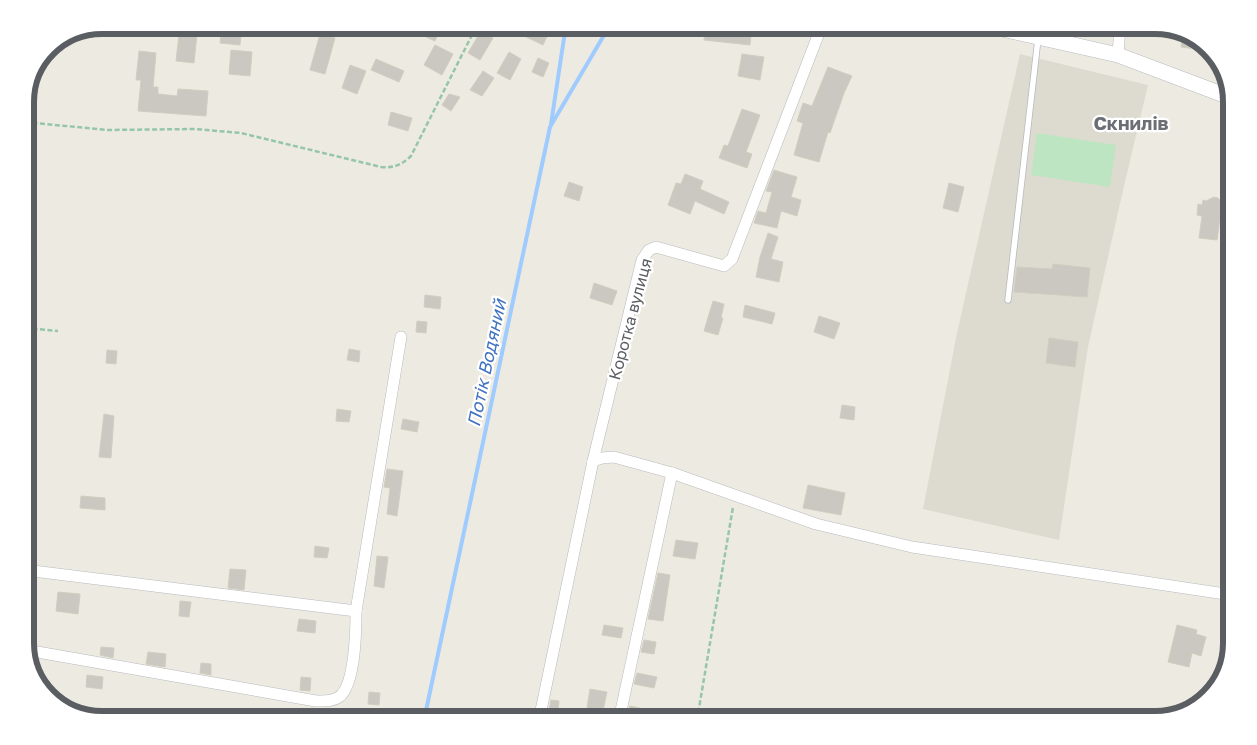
<svg xmlns="http://www.w3.org/2000/svg" width="1257" height="745" font-family="'Golos Text',sans-serif">
<style>
.education{fill:#dddbcf}
.grass{fill:#bde5c1}
.lines{fill:none;stroke-linecap:round;stroke-linejoin:round}
.stream{stroke:#9fcbff;stroke-width:4}
.building{fill:#cac8c0;stroke:#d1cec0}
.lane-casing{stroke:#b7b9be;stroke-width:7}
.street-casing{stroke:#b7b9be;stroke-width:12}
.secondary-casing{stroke:#b7bac0;stroke-width:16}
.path{stroke:#96c6a9;stroke-width:2.5;stroke-dasharray:5 2.5;stroke-linecap:butt}
.lane{stroke:#fff;stroke-width:5.5}
.street{stroke:#fff;stroke-width:11}
.secondary{stroke:#fff;stroke-width:15}
.labels{text-anchor:middle;dominant-baseline:central;stroke-width:4.5;stroke-linejoin:round;paint-order:stroke}
.street-label{font-size:16px;fill:#5a5d62;stroke:#fff}
.water-label{font-size:18px;font-style:italic;fill:#4273c2;stroke:#fff}
.quarter-label{font-size:19px;font-weight:bold;fill:#6b6e74;stroke:#fff}
.rim{fill:none;stroke:#5a5d62;stroke-width:6}
</style>
<rect width="100%" height="100%" fill="#edebe1"/>
<polygon class="education" points="1020,54 1148,85 1121,199 1088,347 1059,540 923,509 957,333"/>
<polygon class="grass" points="1037,133 1116,145 1110,187 1031,175"/>
<g class="lines">
<g class="stream">
<polyline points="551,124 566,25"/>
<polyline points="424,720 550,127 610,25"/>
</g>
</g>
<g class="building">
<polygon points="180,25 198,25 194,63 176,61"/>
<polygon points="222,25 242,25 240,45 220,43"/>
<polygon points="431,25 442,25 435,41 426,37"/>
<polygon points="527,25 544,25 551,28 543,45 522,35"/>
<polygon points="706,25 752,25 750,45 704,40"/>
<polygon points="481,31 493,38 480,60 468,53"/>
<polygon points="1183,32 1194,35 1210,51 1181,47"/>
<polygon points="320,34 335,38 325,74 310,70"/>
<polygon points="435,45 453,54 442,75 424,65"/>
<polygon points="231,50 252,52 250,76 229,74"/>
<polygon points="139,51 156,53 153,87 158,87 158,94 177,96 178,89 208,91 206,116 138,111 141,80 136,80"/>
<polygon points="509,52 521,59 510,80 497,73"/>
<polygon points="742,54 764,57 760,80 738,76"/>
<polygon points="538,58 549,63 543,77 532,72"/>
<polygon points="376,59 404,71 399,82 371,70"/>
<polygon points="350,65 366,71 357,94 342,88"/>
<polygon points="828,67 852,76 844,93 830,133 828,132 819,162 794,155 803,123 797,121 803,103 812,106"/>
<polygon points="483,71 494,78 482,96 470,90"/>
<polygon points="449,94 460,97 451,111 442,105"/>
<polygon points="742,109 760,115 746,152 752,154 747,168 719,158 724,145 728,146"/>
<polygon points="391,112 412,118 408,131 388,125"/>
<polygon points="774,170 797,177 791,197 801,200 797,216 781,211 777,228 754,223 758,211 766,213 772,192 766,191"/>
<polygon points="685,174 703,181 700,189 729,202 724,214 695,201 690,214 668,205 676,183 681,184"/>
<polygon points="569,182 583,187 579,201 564,196"/>
<polygon points="949,183 964,187 958,212 943,208"/>
<polygon points="1214,197 1218,198 1222,203 1229,204 1227,220 1220,219 1217,240 1199,238 1202,216 1197,215 1198,204 1202,205 1203,200 1206,201"/>
<polygon points="768,233 778,237 771,259 783,262 779,282 756,277 760,257"/>
<polygon points="1053,264 1090,268 1087,297 1014,292 1017,267 1052,269"/>
<polygon points="594,283 617,291 612,305 590,298"/>
<polygon points="425,295 441,297 440,309 424,307"/>
<polygon points="713,301 724,304 721,318 723,318 718,335 704,331"/>
<polygon points="745,305 775,313 772,324 743,317"/>
<polygon points="819,316 840,323 834,339 814,332"/>
<polygon points="417,321 427,322 426,333 416,332"/>
<polygon points="1049,338 1078,342 1075,367 1046,363"/>
<polygon points="349,349 360,351 359,362 347,360"/>
<polygon points="107,350 117,351 116,364 106,363"/>
<polygon points="842,405 855,407 854,420 840,418"/>
<polygon points="337,409 351,411 349,422 336,421"/>
<polygon points="104,414 114,416 111,458 99,457"/>
<polygon points="403,419 419,422 417,432 401,429"/>
<polygon points="387,469 403,471 397,516 387,514 390,488 384,487"/>
<polygon points="808,485 845,493 841,515 803,508"/>
<polygon points="81,496 105,498 105,510 80,508"/>
<polygon points="676,540 698,543 695,559 673,556"/>
<polygon points="315,546 329,548 327,558 314,557"/>
<polygon points="377,556 388,557 384,588 374,586"/>
<polygon points="230,569 246,570 244,590 228,588"/>
<polygon points="658,573 670,575 663,621 648,619"/>
<polygon points="58,592 80,594 78,614 56,611"/>
<polygon points="180,601 191,602 189,617 179,616"/>
<polygon points="299,619 316,621 315,633 297,631"/>
<polygon points="604,625 623,628 621,638 602,635"/>
<polygon points="1177,625 1197,630 1196,634 1206,637 1201,656 1192,653 1189,667 1168,662"/>
<polygon points="644,640 656,642 654,654 641,652"/>
<polygon points="101,647 114,648 113,658 100,655"/>
<polygon points="148,652 166,654 165,667 146,664"/>
<polygon points="201,663 211,664 211,675 200,673"/>
<polygon points="637,673 657,677 654,688 634,684"/>
<polygon points="87,675 103,677 102,689 86,687"/>
<polygon points="301,677 311,678 310,691 300,690"/>
<polygon points="590,689 607,692 601,720 585,720"/>
<polygon points="369,692 380,693 379,705 368,704"/>
<polygon points="551,700 559,701 558,712 549,711"/>
<polygon points="630,706 644,709 642,720 627,718"/>
</g>
<g class="lines">
<defs>
<polyline id="lane" points="1008,300 1038,39"/>
<g id="street">
<polyline points="1118,55 1120,25"/>
<polyline points="593,461 602,458 614,457 672,473 816,524 912,547 1232,595"/>
<polyline points="25,570 356,611"/>
<path d="M26,650L316,701C324,701 332,702 339,697C355,686 356,630 356,611L401,337"/>
<polyline points="539,720 593,461 642,260 649,250 656,247 724,266 732,259 822,25"/>
<polyline points="619,720 672,473"/>
</g>
<polyline id="secondary" points="985,25 1118,55 1232,98"/>
</defs>
<use href="#lane" class="lane-casing"/>
<use href="#street" class="street-casing"/>
<use href="#secondary" class="secondary-casing"/>
<g class="path">
<path d="M25,122L107,130L195,129L241,133L381,167C395,168 401,165 411,156L477,25"/>
<polyline points="1230,253 1232,239"/>
<polyline points="25,328 58,331"/>
<polyline points="697,720 733,507"/>
</g>
<use href="#lane" class="lane"/>
<use href="#street" class="street"/>
<use href="#secondary" class="secondary"/>
</g>
<g class="labels">
<g class="street-label">
<text transform="translate(630 319) rotate(-75)">Коротка вулиця</text>
</g>
<g class="water-label">
<text transform="translate(486 363) rotate(-78)">Потік Водяний</text>
</g>
<g class="quarter-label">
<text x="1131" y="122">Скнилів</text>
</g>
</g>
<path d="M0 0H1257V745H0ZM102 34H1155A68 68 0 0 1 1223 102V643A68 68 0 0 1 1155 711H102A68 68 0 0 1 34 643V102A68 68 0 0 1 102 34Z" fill="#fff" fill-rule="evenodd"/>
<path class="rim" d="M102 34H1155A68 68 0 0 1 1223 102V643A68 68 0 0 1 1155 711H102A68 68 0 0 1 34 643V102A68 68 0 0 1 102 34Z"/>
</svg>
